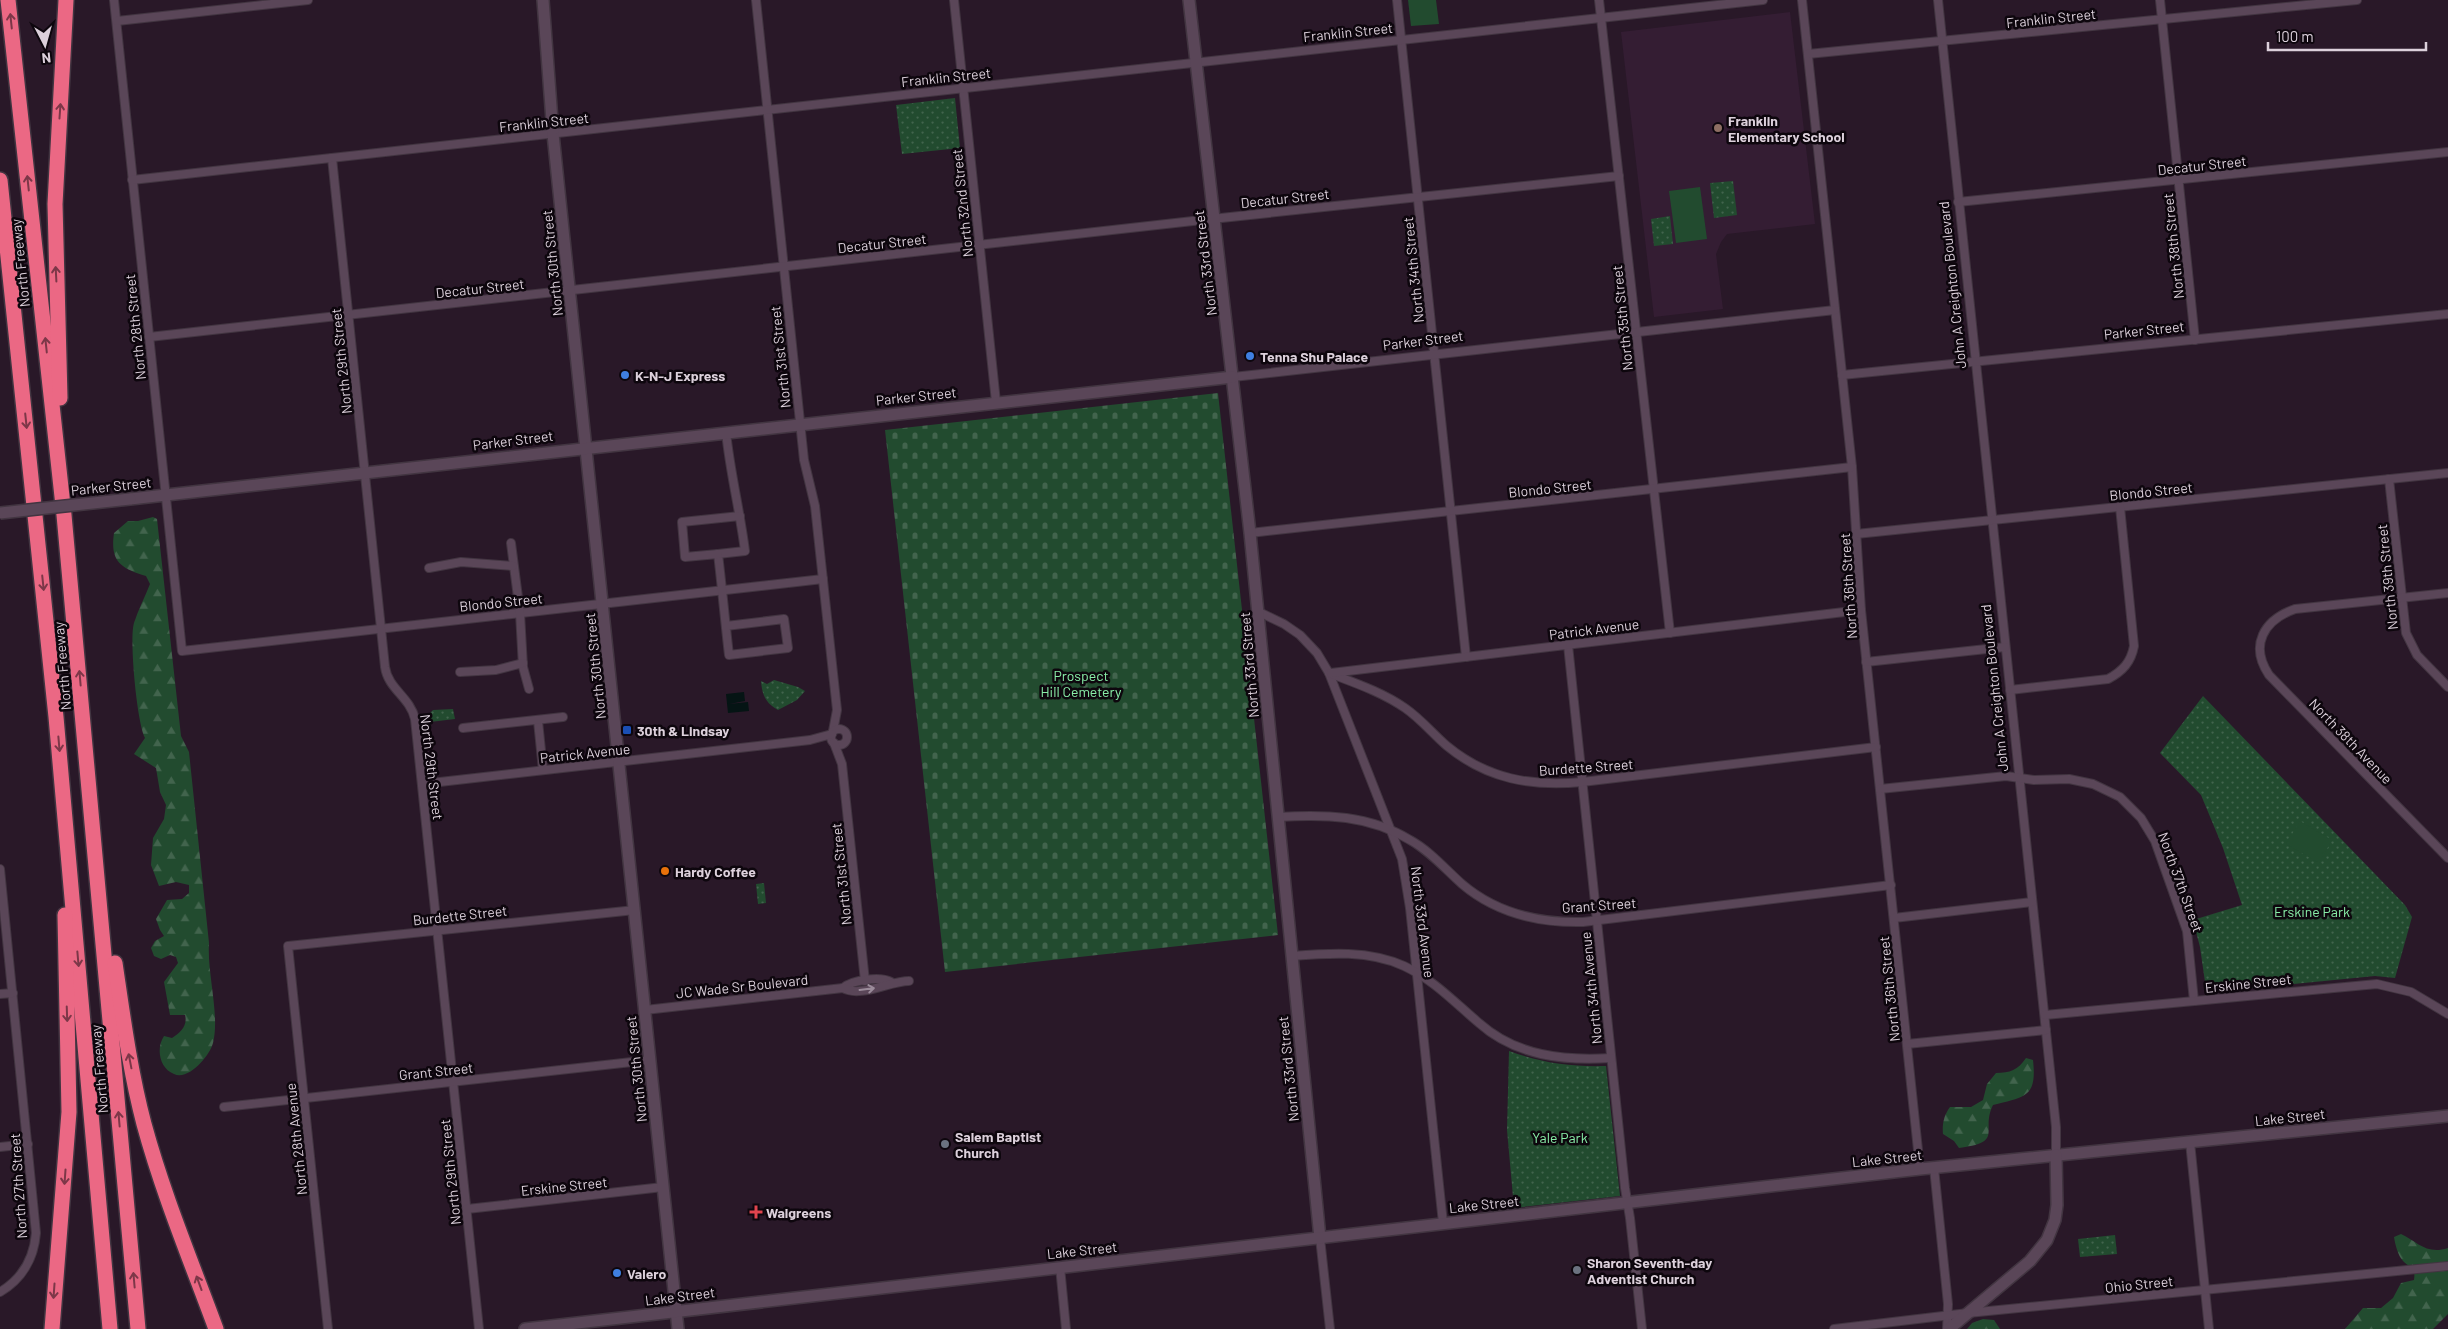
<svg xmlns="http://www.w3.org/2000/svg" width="2448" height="1329" font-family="Barlow,sans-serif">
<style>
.built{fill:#341d33}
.grass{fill:url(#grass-dots)}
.forest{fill:url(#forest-firs)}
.cemetery{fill:url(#cemetery-stones)}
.garden{fill:#224b2f}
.water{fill:#051414}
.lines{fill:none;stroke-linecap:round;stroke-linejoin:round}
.street-casing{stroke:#423541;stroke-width:10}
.secondary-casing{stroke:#423541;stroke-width:14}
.highway-casing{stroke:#423541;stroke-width:18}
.street{stroke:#5a4658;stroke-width:8}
.secondary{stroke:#5a4658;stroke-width:11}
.highway{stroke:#eb6884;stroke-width:15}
.secondary-bridge-casing{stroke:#423541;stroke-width:14;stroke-linecap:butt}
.secondary-bridge{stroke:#5a4658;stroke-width:11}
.oneway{stroke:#7c3748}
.oneway2{stroke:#9b8b9a}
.education-dot{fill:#8d6e63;stroke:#0d060d;stroke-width:2}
.shop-dot{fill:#3f7fe0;stroke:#0d060d;stroke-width:2}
.transit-dot{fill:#1a4fb4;stroke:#0d060d;stroke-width:2}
.food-dot{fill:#e8710a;stroke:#0d060d;stroke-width:2}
.worship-dot{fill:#6b7280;stroke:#0d060d;stroke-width:2}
.health-dot{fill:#e0444e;stroke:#0d060d;stroke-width:2}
.labels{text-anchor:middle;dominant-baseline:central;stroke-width:5;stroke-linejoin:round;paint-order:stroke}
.street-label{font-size:14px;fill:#dcd0db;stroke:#0d060d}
.poi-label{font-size:14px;font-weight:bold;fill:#dcd0db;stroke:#0d060d;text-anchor:start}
.park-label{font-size:14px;fill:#89eea8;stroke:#0d060d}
</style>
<defs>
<pattern id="grass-dots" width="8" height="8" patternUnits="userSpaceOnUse" patternTransform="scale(1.25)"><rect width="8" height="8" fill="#224b2f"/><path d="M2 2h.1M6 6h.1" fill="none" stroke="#42644d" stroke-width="1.8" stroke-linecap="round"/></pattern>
<pattern id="forest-firs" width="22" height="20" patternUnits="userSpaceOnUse" patternTransform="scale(1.25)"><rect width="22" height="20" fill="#224b2f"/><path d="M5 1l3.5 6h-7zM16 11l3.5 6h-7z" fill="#42644d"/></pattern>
<pattern id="cemetery-stones" width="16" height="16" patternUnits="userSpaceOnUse" patternTransform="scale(1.25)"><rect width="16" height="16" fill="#224b2f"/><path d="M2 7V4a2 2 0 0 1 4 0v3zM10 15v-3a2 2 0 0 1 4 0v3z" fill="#42644d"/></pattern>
</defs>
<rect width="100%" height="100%" fill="#291828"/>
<polygon class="built" points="1790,12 1815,224 1727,234 1721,242 1716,254 1723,309 1654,317 1621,32"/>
<g class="grass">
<polygon points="955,98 960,148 902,154 896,105"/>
<polygon points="1733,181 1737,215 1714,218 1710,183"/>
<polygon points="1670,216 1673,244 1654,246 1651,219"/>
<path d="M774,680L798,687L805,691L797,700L778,710C765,703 762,694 761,681L767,684Z"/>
<polygon points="2203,696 2405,905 2412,917 2395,978 2375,976 2211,992 2206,989 2200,947 2193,920 2242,905 2223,848 2201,795 2160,753"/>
<polygon points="453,709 455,719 430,722 429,714 433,710"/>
<polygon points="764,883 766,903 758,904 756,884"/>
<path d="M1509,1051C1542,1063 1571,1067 1606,1066L1620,1196L1514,1208L1507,1130Z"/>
<polygon points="2115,1235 2117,1254 2080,1257 2078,1239"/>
</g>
<g class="forest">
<path d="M153,517L157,519L181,736L189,752L209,943C207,974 220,1015 213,1043C210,1055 189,1081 174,1074C159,1068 156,1048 164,1036L172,1038C180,1033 188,1026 185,1015H170L164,982L178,963L176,957L170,955L161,959L154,956L151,948L155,941L164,936L160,930L156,919L167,900L182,899L189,893V885L176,882L159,886L151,865L153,838L164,819L166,805L160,792L156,768L134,754L145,738C137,723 129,639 134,623C138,610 145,597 150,584L146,576C120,568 110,561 114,533L128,521H138Z"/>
<path d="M2026,1058L2033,1060C2037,1097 2026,1097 1993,1105C1980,1131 2005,1142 1959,1148L1954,1141L1943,1134C1942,1124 1944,1115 1950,1107H1971L1983,1100L1987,1084L1996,1073C2010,1073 2018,1070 2026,1058Z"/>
<path d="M2401,1234C2418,1242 2426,1255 2448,1248V1314L2433,1329H2345L2363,1308H2381L2393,1298L2401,1283L2414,1280C2416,1267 2410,1268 2403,1261C2398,1256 2395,1244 2394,1237Z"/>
<polygon points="1983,1319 1994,1320 2000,1329 1967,1329 1972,1323"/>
</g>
<polygon class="cemetery" points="1218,393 1278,935 945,972 885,430"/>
<g class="garden">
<polygon points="1408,0 1436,0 1439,24 1411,26"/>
<polygon points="1700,187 1707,239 1676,243 1669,191"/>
<polygon points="2300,821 2332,840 2319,863 2286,844"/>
</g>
<polygon class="water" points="744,692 745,701 729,704 748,702 749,711 728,713 726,694"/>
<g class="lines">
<defs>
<g id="street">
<polyline points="114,0 182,651 823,579"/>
<polyline points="756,0 804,460 815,506 837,710 833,731"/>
<polyline points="954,0 996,402"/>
<polyline points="1397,0 1466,657"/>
<polyline points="1599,0 1670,633"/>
<polyline points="1802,0 1852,467 1861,610 1920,1169"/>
<polyline points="1938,0 2056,1127 2056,1155"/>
<polyline points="2160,0 2195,340"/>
<polyline points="117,21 308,0"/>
<polyline points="1808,54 2357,0"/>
<path d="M332,158L385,667C388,689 410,697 415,719L479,1329"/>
<polyline points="132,180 1763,0"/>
<polyline points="1958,202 2448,152"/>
<polyline points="149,337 1202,220 1619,176"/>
<polyline points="1842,375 2448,314"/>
<polyline points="1233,377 1835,310"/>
<path d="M726,432C730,472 740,511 745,551L718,554C722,587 725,621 729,655L788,648L784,619L726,626"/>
<polyline points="2389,479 2406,633 2417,655 2448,687"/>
<polyline points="1250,533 1852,467"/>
<polyline points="1856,534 2448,473"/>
<polyline points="511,543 520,613 523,667 529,689"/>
<polyline points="718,554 685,557 682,522 740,516"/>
<polyline points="429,568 461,562 513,566"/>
<path d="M2448,593L2295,609C2264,620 2249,645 2269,675L2448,858"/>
<polyline points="1259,612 1284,624 1300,635 1317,653 1329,673 1402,859 1410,908 1443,1223"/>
<polyline points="1568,645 1625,1188 1630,1218 1642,1329"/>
<polyline points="1866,662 2005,647"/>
<polyline points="460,672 496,670 523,663"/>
<path d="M1329,673C1355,683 1382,692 1405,708C1421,719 1433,734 1447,746C1487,779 1532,787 1582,782L1876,747"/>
<polyline points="1331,673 1861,610"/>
<path d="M2010,690L2108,679C2123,671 2131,662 2134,646L2120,507"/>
<polyline points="538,721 543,770"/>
<polyline points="463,728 563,717"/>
<circle cx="839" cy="737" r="8"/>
<polyline points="834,743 842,764 865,981"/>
<polyline points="422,784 810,740 832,734"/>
<polyline points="1880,789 2006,776 2034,780 2069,779 2093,784 2120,797 2141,818 2155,841 2187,931 2194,1001"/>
<path d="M1278,817C1325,814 1369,815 1410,840C1430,851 1445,869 1462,884C1496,913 1539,923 1583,922L1891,885"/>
<path d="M0,869L36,1233C34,1258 22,1279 0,1292"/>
<polyline points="1894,918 2032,902"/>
<path d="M1292,956C1329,953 1369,950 1404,966C1434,980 1454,1002 1479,1023C1516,1056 1564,1061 1611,1058"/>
<path d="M843,988C852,980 880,976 891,982"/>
<polyline points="0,994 13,993"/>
<path d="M645,1010L843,988C860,998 890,981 909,981"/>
<polyline points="2045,1015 2377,984 2411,992 2448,1014"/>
<polyline points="1907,1044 2046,1030"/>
<polyline points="224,1107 650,1060"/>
<polyline points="2190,1142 2209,1329"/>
<polyline points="0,1147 28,1144"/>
<polyline points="1934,1168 1948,1304 1947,1329"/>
<polyline points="467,1209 663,1187"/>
<polyline points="1320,1238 1330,1329"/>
<polyline points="1060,1267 1066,1329"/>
<polyline points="328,1329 288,946 635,910"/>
<polyline points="1834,1329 1968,1313 2448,1266"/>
</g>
<g id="secondary">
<polyline points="543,0 553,134 678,1329"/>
<polyline points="1189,0 1250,533 1320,1238"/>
<polyline points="130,499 1233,377"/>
<polyline points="525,1329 1920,1169 2448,1116"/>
<polyline points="1949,1329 2030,1261 2047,1240 2055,1220 2057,1205 2056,1155"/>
</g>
<g id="highway">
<polyline points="8,0 64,515 138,1329"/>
<polyline points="0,180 56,717 110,1329"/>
<polyline points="60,398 55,204 66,0"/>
<path d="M115,963C123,1017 130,1071 144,1124C163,1194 191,1261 216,1329"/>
<polyline points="52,1329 69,1112 65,915"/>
</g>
</defs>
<use href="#street" class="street-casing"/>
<use href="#secondary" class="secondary-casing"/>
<use href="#highway" class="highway-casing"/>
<use href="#street" class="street"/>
<use href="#secondary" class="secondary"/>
<use href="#highway" class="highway"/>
<defs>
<polyline id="secondary-bridge" points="0,513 130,499"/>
</defs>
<use href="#secondary-bridge" class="secondary-bridge-casing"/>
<use href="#secondary-bridge" class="secondary-bridge"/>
</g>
<defs><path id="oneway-shaft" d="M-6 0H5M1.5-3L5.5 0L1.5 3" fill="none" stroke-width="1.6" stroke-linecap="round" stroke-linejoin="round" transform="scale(1.25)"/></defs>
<g class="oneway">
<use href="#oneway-shaft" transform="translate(11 21) rotate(-96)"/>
<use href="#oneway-shaft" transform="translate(60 111) rotate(-86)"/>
<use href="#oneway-shaft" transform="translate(28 183) rotate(-96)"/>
<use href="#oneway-shaft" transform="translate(56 274) rotate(-93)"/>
<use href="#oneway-shaft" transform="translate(46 345) rotate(-96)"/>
<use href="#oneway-shaft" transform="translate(26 421) rotate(84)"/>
<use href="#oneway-shaft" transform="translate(43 583) rotate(84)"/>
<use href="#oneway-shaft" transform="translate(80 678) rotate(-95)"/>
<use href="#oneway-shaft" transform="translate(59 744) rotate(85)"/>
<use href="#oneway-shaft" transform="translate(78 959) rotate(85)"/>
<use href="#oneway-shaft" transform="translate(67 1014) rotate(88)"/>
<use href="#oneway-shaft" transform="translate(130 1061) rotate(-101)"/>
<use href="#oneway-shaft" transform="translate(119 1119) rotate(-95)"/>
<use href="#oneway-shaft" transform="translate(65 1177) rotate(94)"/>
<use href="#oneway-shaft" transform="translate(134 1280) rotate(-95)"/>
<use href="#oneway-shaft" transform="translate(199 1283) rotate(-110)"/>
<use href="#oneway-shaft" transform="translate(54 1291) rotate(94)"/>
</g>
<use class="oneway2" href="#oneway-shaft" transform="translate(867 989) rotate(-7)"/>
<circle class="education-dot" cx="1718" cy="128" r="5"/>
<g class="shop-dot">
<circle cx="1250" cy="356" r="5"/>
<circle cx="625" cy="375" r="5"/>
<circle cx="617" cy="1273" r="5"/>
</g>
<rect class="transit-dot" x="622" y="725" width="10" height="10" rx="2.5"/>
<circle class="food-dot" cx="665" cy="871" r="5"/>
<g class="worship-dot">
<circle cx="945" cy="1144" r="5"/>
<circle cx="1577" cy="1270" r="5"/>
</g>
<path class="health-dot" d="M753.5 1204.5h5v5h5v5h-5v5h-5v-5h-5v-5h5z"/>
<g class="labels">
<g class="street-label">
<text transform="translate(2051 18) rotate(-6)">Franklin Street</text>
<text transform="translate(1348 32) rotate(-6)">Franklin Street</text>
<text transform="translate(946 77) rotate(-6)">Franklin Street</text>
<text transform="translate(544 122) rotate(-6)">Franklin Street</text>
<text transform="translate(2202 165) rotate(-6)">Decatur Street</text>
<text transform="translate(1285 198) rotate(-6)">Decatur Street</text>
<text transform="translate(962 203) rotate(-96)">North 32nd Street</text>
<text transform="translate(882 243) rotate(-6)">Decatur Street</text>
<text transform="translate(2173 246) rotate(-96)">North 38th Street</text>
<text transform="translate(20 263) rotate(-96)">North Freeway</text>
<text transform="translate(552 263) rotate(-96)">North 30th Street</text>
<text transform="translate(1205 263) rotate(-97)">North 33rd Street</text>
<text transform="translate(1413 270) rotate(-96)">North 34th Street</text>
<text transform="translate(1952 285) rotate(-96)">John A Creighton Boulevard</text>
<text transform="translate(480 288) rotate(-6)">Decatur Street</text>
<text transform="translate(1622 318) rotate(-96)">North 35th Street</text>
<text transform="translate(135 327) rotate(-96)">North 28th Street</text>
<text transform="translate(2144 330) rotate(-6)">Parker Street</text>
<text transform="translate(1423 340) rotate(-7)">Parker Street</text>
<text transform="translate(780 357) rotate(-96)">North 31st Street</text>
<text transform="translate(341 361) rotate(-96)">North 29th Street</text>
<text transform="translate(916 396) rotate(-6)">Parker Street</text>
<text transform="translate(513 440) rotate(-7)">Parker Street</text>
<text transform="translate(111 486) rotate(-6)">Parker Street</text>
<text transform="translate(1550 488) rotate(-6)">Blondo Street</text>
<text transform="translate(2151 491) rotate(-6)">Blondo Street</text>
<text transform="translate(2387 577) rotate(-96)">North 39th Street</text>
<text transform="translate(1848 586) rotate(-94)">North 36th Street</text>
<text transform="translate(501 602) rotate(-6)">Blondo Street</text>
<text transform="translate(1594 629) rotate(-7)">Patrick Avenue</text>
<text transform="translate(1249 665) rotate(-95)">North 33rd Street</text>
<text transform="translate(62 666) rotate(-95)">North Freeway</text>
<text transform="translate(595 666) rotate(-96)">North 30th Street</text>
<text transform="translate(1994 688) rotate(-96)">John A Creighton Boulevard</text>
<text transform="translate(2351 741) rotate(46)">North 38th Avenue</text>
<text transform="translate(585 753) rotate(-6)">Patrick Avenue</text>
<text transform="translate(432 767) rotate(83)">North 29th Street</text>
<text transform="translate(1586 767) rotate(-4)">Burdette Street</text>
<text transform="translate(841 874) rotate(-96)">North 31st Street</text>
<text transform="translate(2181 882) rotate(70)">North 37th Street</text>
<text transform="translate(1599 905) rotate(-4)">Grant Street</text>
<text transform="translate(460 915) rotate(-6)">Burdette Street</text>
<text transform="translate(1423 922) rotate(83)">North 33rd Avenue</text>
<text transform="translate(2248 983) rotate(-6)">Erskine Street</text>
<text transform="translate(742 986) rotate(-6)">JC Wade Sr Boulevard</text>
<text transform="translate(1591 988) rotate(-96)">North 34th Avenue</text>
<text transform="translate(1889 989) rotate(-96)">North 36th Street</text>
<text transform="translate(99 1069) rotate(-95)">North Freeway</text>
<text transform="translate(636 1069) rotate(-96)">North 30th Street</text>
<text transform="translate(1288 1069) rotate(-96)">North 33rd Street</text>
<text transform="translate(436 1071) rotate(-6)">Grant Street</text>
<text transform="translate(2290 1117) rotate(-6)">Lake Street</text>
<text transform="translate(296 1139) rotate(-96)">North 28th Avenue</text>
<text transform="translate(1887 1158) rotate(-6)">Lake Street</text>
<text transform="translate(450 1172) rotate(-96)">North 29th Street</text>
<text transform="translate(18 1186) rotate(-94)">North 27th Street</text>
<text transform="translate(564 1186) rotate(-6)">Erskine Street</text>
<text transform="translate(1484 1204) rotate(-6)">Lake Street</text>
<text transform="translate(1082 1250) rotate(-6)">Lake Street</text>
<text transform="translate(2139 1284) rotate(-6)">Ohio Street</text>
<text transform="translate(680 1296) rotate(-7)">Lake Street</text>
</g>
<g class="poi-label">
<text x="1728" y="120">Franklin<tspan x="1728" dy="16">Elementary School</tspan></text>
<text x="1260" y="356">Tenna Shu Palace</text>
<text x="635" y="375">K-N-J Express</text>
<text x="637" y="730">30th &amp; Lindsay</text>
<text x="675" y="871">Hardy Coffee</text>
<text x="955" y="1136">Salem Baptist<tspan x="955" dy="16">Church</tspan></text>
<text x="766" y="1212">Walgreens</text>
<text x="1587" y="1262">Sharon Seventh-day<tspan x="1587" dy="16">Adventist Church</tspan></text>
<text x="627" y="1273">Valero</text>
</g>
<g class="park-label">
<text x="1081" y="675">Prospect<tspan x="1081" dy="16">Hill Cemetery</tspan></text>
<text x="2312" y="911">Erskine Park</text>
<text x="1560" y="1137">Yale Park</text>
</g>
</g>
<g transform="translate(45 45) rotate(174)" stroke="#0d060d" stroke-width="4" paint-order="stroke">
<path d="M0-4L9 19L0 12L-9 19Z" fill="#dcd0db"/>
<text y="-8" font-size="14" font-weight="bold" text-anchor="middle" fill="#dcd0db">N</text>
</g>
<path d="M2268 42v8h158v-8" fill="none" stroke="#dcd0db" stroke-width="2.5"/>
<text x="2276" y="42" font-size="15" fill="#dcd0db" stroke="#0d060d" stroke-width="4" paint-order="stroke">100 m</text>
</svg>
